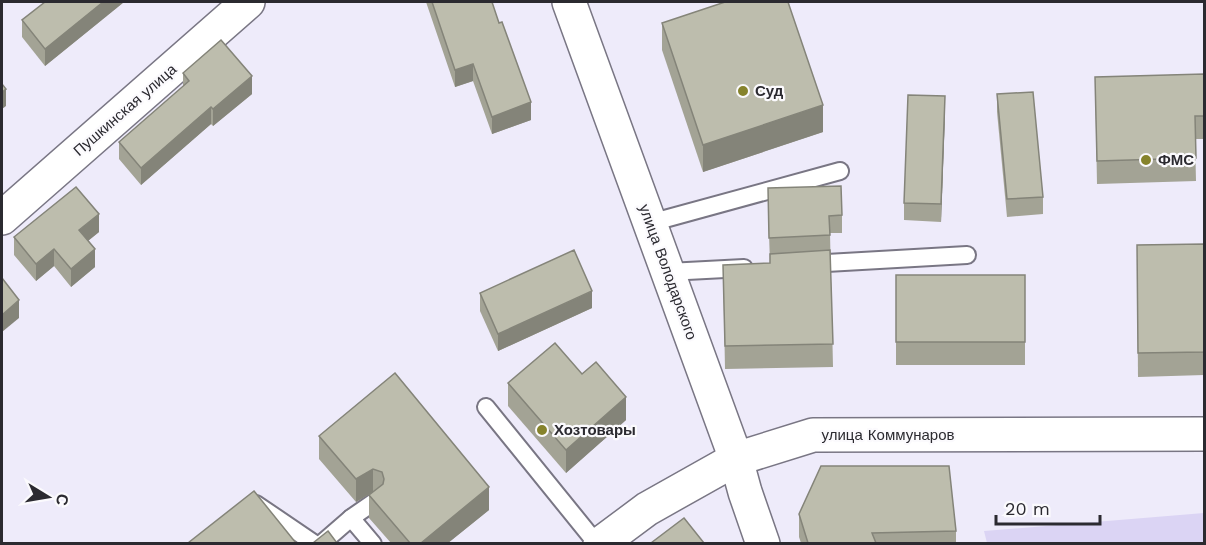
<svg xmlns="http://www.w3.org/2000/svg" width="1206" height="545" font-family="'Work Sans',sans-serif">
<style>
.green{fill:#dbd4f4}
.lines{fill:none;stroke-linecap:round;stroke-linejoin:round}
.lane-casing{stroke:#797684;stroke-width:20}
.street-casing{stroke:#797684;stroke-width:36}
.secondary-casing{stroke:#797684;stroke-width:36}
.lane{stroke:#fff;stroke-width:16}
.street{stroke:#fff;stroke-width:33}
.secondary{stroke:#fff;stroke-width:33}
.wall{fill:#a3a395}
.shaded-wall{fill:#848479}
.building{fill:#bdbdad;stroke:#848479;stroke-width:1.5}
.poi-dot{fill:#86832c;stroke:#fbfafd;stroke-width:2}
.labels{text-anchor:middle;dominant-baseline:central;stroke-width:4.5;stroke-linejoin:round;paint-order:stroke}
.poi-label{font-size:15px;font-weight:bold;fill:#2b2a30;stroke:#fbfafd;text-anchor:start}
.street-label{font-size:15px;fill:#2b2a30;stroke:#fbfafd}
</style>
<rect width="100%" height="100%" fill="#eeebfa"/>
<polygon class="green" points="1204,513 1204,543 987,543 984,531"/>
<g class="lines">
<defs>
<g id="lane">
<polyline points="650,223 840,171"/>
<polyline points="809,264 967,255"/>
<polyline points="668,272 744,268"/>
<polyline points="486,407 597,544"/>
<polyline points="256,504 315,544"/>
<polyline points="321,544 351,518"/>
<polyline points="373,544 351,518 374,502"/>
</g>
<g id="street">
<polyline points="2,218 248,2"/>
<polyline points="736,459 745,492 763,544"/>
</g>
<g id="secondary">
<polyline points="569,2 736,459"/>
<polyline points="600,544 647,509 736,459 813,435 1204,434"/>
</g>
</defs>
<use href="#lane" class="lane-casing"/>
<use href="#street" class="street-casing"/>
<use href="#secondary" class="secondary-casing"/>
<use href="#lane" class="lane"/>
<use href="#street" class="street"/>
<use href="#secondary" class="secondary"/>
</g>
<g class="wall">
<polygon points="124,2 45,66 22,37 22,20"/>
<polygon points="426,2 492,2 531,120 492,134 473,81 455,87"/>
<polygon points="662,23 823,132 703,172 662,50"/>
<polygon points="183,73 252,94 213,126 211,124 141,185 119,159 119,142 183,87"/>
<polygon points="1204,74 1204,139 1195,139 1196,181 1097,184 1095,77"/>
<polygon points="997,94 1043,197 1043,214 1007,217 997,112"/>
<polygon points="945,113 941,222 904,220 904,203"/>
<polygon points="768,206 842,215 842,233 830,233 833,367 725,369 723,265 770,263"/>
<polygon points="99,232 88,241 95,267 71,287 54,266 36,281 14,255 14,237"/>
<polygon points="1204,244 1204,375 1138,377 1137,245"/>
<rect x="896" y="275" width="129" height="90"/>
<polygon points="480,293 592,308 498,351 480,311"/>
<polygon points="582,374 626,420 566,473 508,406 508,383"/>
<polygon points="319,436 489,510 448,543 391,543 369,518 369,495 373,492 356,502 319,459"/>
<polygon points="799,514 956,531 956,543 801,543 799,537"/>
</g>
<g class="shaded-wall">
<polygon points="103,2 124,2 45,66 45,49"/>
<polygon points="473,64 473,81 455,87 455,70"/>
<polygon points="252,76 252,94 213,126 213,109"/>
<polygon points="6,89 6,106 2,109 2,92"/>
<polygon points="945,96 945,113 941,222 941,204"/>
<polygon points="531,102 531,120 492,134 492,117"/>
<polygon points="823,105 823,132 703,172 703,145"/>
<polygon points="211,107 211,124 141,185 141,168"/>
<polygon points="99,214 99,232 79,248 79,230"/>
<polygon points="54,249 54,266 36,281 36,264"/>
<polygon points="95,249 95,267 71,287 71,269"/>
<polygon points="592,291 592,308 498,351 498,334"/>
<polygon points="19,300 19,318 2,332 2,315"/>
<polygon points="626,397 626,420 566,473 566,450"/>
<polygon points="373,469 373,492 356,502 356,479"/>
<polygon points="489,487 489,510 448,543 421,543"/>
</g>
<g class="building">
<polygon points="45,2 103,2 45,49 22,20"/>
<polygon points="432,2 492,2 499,23 502,22 531,102 492,117 473,64 455,70"/>
<polygon points="725,2 788,2 823,105 703,145 662,23"/>
<polygon points="221,40 252,76 213,109 211,107 141,168 119,142 189,81 183,73"/>
<polygon points="1204,74 1204,116 1195,116 1196,158 1097,161 1095,77"/>
<polygon points="2,84 6,89 2,92"/>
<polygon points="1033,92 1043,197 1007,199 997,94"/>
<polygon points="908,95 945,96 941,204 904,203"/>
<polygon points="841,186 842,215 829,216 830,235 769,238 768,188"/>
<polygon points="76,187 99,214 79,230 95,249 71,269 54,249 36,264 14,237"/>
<polygon points="1204,244 1204,352 1138,353 1137,245"/>
<polygon points="574,250 592,291 498,334 480,293"/>
<polygon points="830,250 833,344 725,346 723,265 770,263 770,254"/>
<rect x="896" y="275" width="129" height="67"/>
<polygon points="2,278 19,300 2,315"/>
<polygon points="555,343 582,374 596,362 626,397 566,450 508,383"/>
<polygon points="395,373 489,487 421,543 410,543 369,495 383,484 384,479 382,472 373,469 356,479 319,436"/>
<polygon points="821,466 949,466 956,531 872,533 876,543 808,543 799,514"/>
<polygon points="254,491 296,543 188,543"/>
<polygon points="684,518 704,543 651,543"/>
<polygon points="328,531 337,543 313,543"/>
</g>
<g class="poi-dot">
<circle cx="743" cy="91" r="6"/>
<circle cx="1146" cy="160" r="6"/>
<circle cx="542" cy="430" r="6"/>
</g>
<g class="labels">
<g class="poi-label">
<text x="755" y="91">Суд</text>
<text x="1158" y="160">ФМС</text>
<text x="554" y="430">Хозтовары</text>
</g>
<g class="street-label">
<text transform="translate(125 110) rotate(-41)">Пушкинская улица</text>
<text transform="translate(668 272) rotate(70)">улица Володарского</text>
<text x="888" y="435">улица Коммунаров</text>
</g>
</g>
<rect width="1206" height="545" fill="none" stroke="#2b2a30" stroke-width="6"/>
<g transform="translate(48 497) rotate(101)" stroke="#fbfafd" stroke-width="4.5" paint-order="stroke">
<path d="M0-4.5L10 22L0 15L-10 22Z" fill="#2b2a30"/>
<text y="-9" font-size="16" font-weight="bold" text-anchor="middle" fill="#2b2a30">С</text>
</g>
<path d="M996 515v9h104v-9" fill="none" stroke="#2b2a30" stroke-width="3"/>
<text x="1005" y="515" font-size="18" fill="#2b2a30" stroke="#fbfafd" stroke-width="4.5" paint-order="stroke">20 m</text>
</svg>
